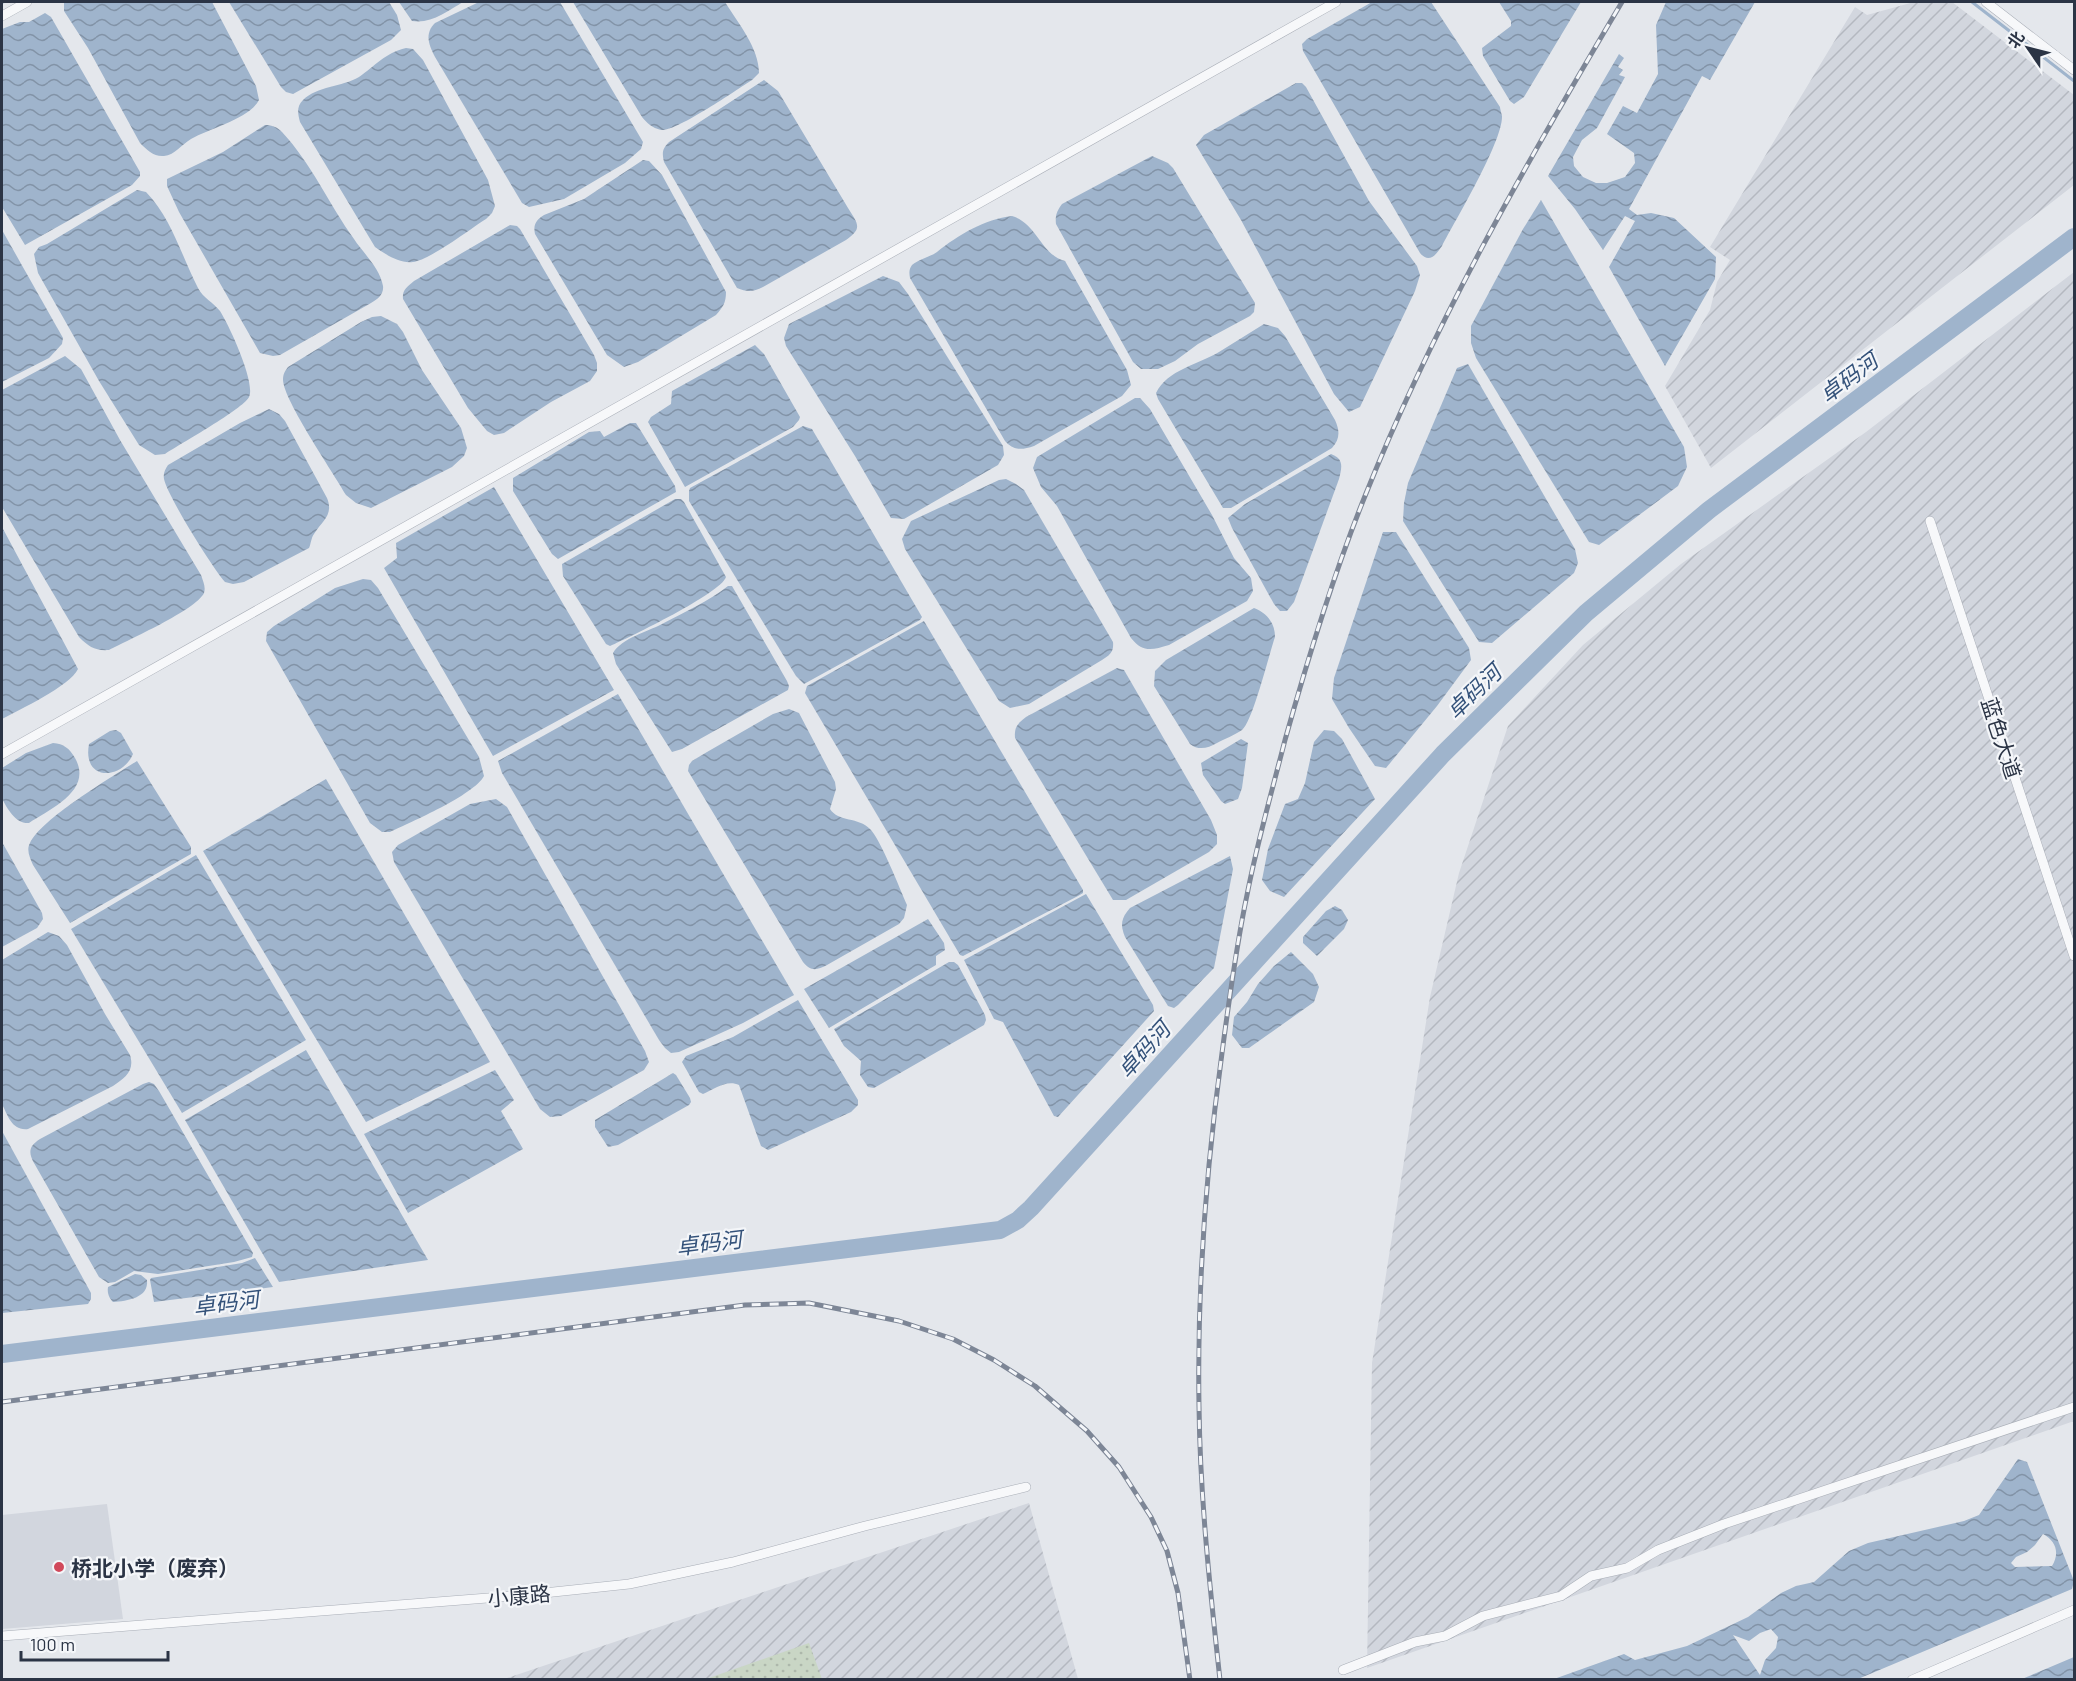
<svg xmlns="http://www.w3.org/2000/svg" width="2076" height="1681" font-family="Barlow,'Noto Sans SC',sans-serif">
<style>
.built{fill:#d2d6de}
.industrial{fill:url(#industrial-furrows)}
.grass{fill:url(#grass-dots)}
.water{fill:url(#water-waves);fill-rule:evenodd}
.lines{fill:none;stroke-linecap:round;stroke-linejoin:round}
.stream{stroke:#9fb4cc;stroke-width:3}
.river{stroke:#9fb4cc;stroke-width:18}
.minor-casing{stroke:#a9aeb7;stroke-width:10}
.minor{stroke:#f7f8fa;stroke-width:9}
.rail-casing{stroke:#7d8696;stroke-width:5}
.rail{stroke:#f4f6f9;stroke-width:3;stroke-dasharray:9;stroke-linecap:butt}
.poi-dot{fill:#d1495b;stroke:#f4f6f9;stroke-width:2}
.labels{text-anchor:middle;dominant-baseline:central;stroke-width:4.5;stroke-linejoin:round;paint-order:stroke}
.street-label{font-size:21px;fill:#2b3445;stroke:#f4f6f9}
.poi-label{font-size:21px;font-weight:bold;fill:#2b3445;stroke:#f4f6f9;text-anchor:start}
.water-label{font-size:22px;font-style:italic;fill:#34527a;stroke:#f4f6f9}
</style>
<defs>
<pattern id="industrial-furrows" width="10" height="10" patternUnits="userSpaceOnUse" patternTransform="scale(1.5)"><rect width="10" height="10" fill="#d2d6de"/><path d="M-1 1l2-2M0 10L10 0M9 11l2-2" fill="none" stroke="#b4b8c0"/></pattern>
<pattern id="grass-dots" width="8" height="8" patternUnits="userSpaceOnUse" patternTransform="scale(1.5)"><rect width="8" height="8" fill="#c9d6c5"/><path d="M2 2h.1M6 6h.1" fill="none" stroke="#adb8ab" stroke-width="1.8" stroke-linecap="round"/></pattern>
<pattern id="water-waves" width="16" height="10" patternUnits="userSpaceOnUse" patternTransform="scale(1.5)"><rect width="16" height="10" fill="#9fb4cc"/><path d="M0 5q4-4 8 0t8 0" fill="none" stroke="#8293a7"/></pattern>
</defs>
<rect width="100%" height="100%" fill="#e4e7ec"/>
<polygon class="built" points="107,1504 123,1619 2,1629 2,1515"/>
<g class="industrial">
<polygon points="1914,2 1952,2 2074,95 2074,185 1711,468 1665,386 1710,310 1717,282 1730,260 1710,247 1855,7 1867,15"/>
<polygon points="2074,272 2074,1421 1367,1668 1372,1363 1430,997 1459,873 1508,726 1583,645 1681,564 1866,432"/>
<polygon points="1029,1503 1078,1679 501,1680"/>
</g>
<polygon class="grass" points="809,1643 822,1679 706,1679"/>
<g class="water">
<path d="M64,2H212L256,86L259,100C249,119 210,128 191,139C182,144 175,155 164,156C154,157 147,150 140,143L88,48L64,11Z"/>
<polygon points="229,2 389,2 397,15 401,30 391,40 293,94 286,92 281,87"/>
<path d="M399,2H463C447,11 432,24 412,21Z"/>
<path d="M479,2H560L643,142L641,149L625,163L564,199L529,207L522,203L435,57C429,45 424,34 435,23Z"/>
<path d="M573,2H725C738,23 759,48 759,73L752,80C736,90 676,132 661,130C652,128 647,123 642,117Z"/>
<path d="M1372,2H1431L1500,107C1500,109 1502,115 1502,116C1503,141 1455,221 1442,246C1436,255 1429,264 1420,253L1303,51L1302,44L1307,39Z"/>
<polygon points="1499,2 1581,2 1524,97 1514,104 1510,101 1483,56 1482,48 1511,26 1511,21"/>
<polygon points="1666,2 1755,2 1710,80 1702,76 1629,209 1637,215 1651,213 1674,218 1716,257 1715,279 1665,366 1609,267 1635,221 1625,216 1603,250 1575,209 1548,176 1619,54 1624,58 1618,67 1623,70 1619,75 1625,77 1597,128 1582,140 1573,157 1574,166 1583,177 1596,183 1607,183 1625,177 1635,163 1634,153 1607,134 1623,106 1637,113 1658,74 1656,25"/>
<polygon points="45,13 51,17 140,172 140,176 132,185 25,245 2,207 2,29 20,22 29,22"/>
<path d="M406,48L413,49L423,60L488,180L495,206L492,213L486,219C470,229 430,260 413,262C400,264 385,254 375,247L300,122C298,114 296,107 303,100C317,86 342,87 359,77C375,66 385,53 406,48Z"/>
<path d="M764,80L778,91L848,208C858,224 863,228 846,240L763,287C753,292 747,292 737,288L664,162C662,153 662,149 669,142Z"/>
<polygon points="1296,83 1302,83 1306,87 1369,201 1417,266 1420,275 1415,291 1360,407 1349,412 1334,394 1241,220 1196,145 1204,135"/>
<path d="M265,125C272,125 277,127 282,132C311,163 329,204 354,239C363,253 380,268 383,286C384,294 378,299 371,303L280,355L273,356L260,353L179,212L167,186V179L223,152Z"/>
<path d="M1152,156L1168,163L1173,168L1255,303L1254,312L1250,316L1198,344L1175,361L1158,369H1141L1133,362L1056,224C1055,215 1057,211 1062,204Z"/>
<path d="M643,160L649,161L662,175L726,292C726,303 723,307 716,315L638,362L624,367L607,355L535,234C533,225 536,220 544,215L584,199Z"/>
<path d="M137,190L146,192C172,219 181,255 198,288C203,298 214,303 220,311C229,325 256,383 249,397C243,409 180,444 165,454L155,455L139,445L99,381L38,273L34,254L39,247L47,244Z"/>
<polygon points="1541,200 1684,447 1687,467 1678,486 1599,545 1589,542 1476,358 1471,343 1471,326 1523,229"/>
<path d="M1012,216C1037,223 1041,255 1065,261L1127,370L1131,385L1122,396L1034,446C1022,450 1014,451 1005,441L910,278C909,273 909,269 912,265C919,259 930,257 937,252C958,235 985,219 1012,216Z"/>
<path d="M510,225L517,226L520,229L594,355L597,363V371L590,381L551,402L504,433L494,435L487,431L468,408L403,299C402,290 407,287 414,281Z"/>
<polygon points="2,230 63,338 62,344 49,358 2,382"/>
<polygon points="883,276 899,282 908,294 1003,446 1004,455 998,465 904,519 891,518 855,456 786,346 784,338 789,324"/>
<path d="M381,316L397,324L403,332L422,370L461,428L467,448L464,456L452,467L371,508L356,503L346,495C333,472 284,401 283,380C283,374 285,371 288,367L361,322L372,317Z"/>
<path d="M1264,324L1278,328L1285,336L1335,420C1340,431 1340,439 1332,448L1231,508H1223L1158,399L1156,393C1167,370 1199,364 1219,352C1234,343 1249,333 1264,324Z"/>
<polygon points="755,345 764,354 800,417 799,420 793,427 685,487 648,422 651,417 671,404 672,391"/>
<path d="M65,356L81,369L120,440L201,575C203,581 206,587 204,593C196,610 128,640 109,650C95,651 89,647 79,637L2,507V390Z"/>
<polygon points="1468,364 1575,549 1578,563 1574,573 1492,643 1479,642 1403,521 1404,503 1408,483 1457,368"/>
<path d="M1135,398H1140L1150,409L1212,515L1234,558L1251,578L1253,591L1247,601L1169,645C1152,650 1143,653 1131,638L1057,506L1041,487L1033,468L1037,457Z"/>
<path d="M269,409L279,414L285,421L327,498C334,515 322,521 314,534C311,538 311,544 309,548L244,582L233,584L225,582C212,567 168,497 164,479C163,473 165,470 168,465L240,423Z"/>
<polygon points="630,423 636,423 675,486 676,492 558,559 552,554 513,491 513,478 589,432 600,431 604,437"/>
<polygon points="803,426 812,429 922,617 920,620 804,684 796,676 689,501 689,491 690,488"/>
<path d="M1331,454C1344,459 1342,467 1339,479L1294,602L1287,611H1280L1274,604L1232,528L1228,518L1245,504Z"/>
<path d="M1006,479L1016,484L1024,490L1113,642C1114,652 1110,655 1102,660L1029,704L1010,708L999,701L905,549L902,539L911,521L999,480Z"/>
<polygon points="494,487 614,690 493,756 384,568 397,558 396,543"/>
<path d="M675,499H681L684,502L726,577C721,593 630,637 610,646L606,644L563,576L562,564Z"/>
<path d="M2,527L78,669C70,686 19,710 2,719Z"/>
<polygon points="1383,532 1396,532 1469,648 1471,660 1437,706 1386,768 1375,766 1349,728 1332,699 1334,678"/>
<path d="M363,579L371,580L378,588L479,757L484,776C474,795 411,822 390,832H382L370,823L266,641L267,632L274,626L335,588Z"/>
<path d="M728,586H732L787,681L789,686L788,690L682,749L672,752L616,664L613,653C622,638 647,632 662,624C683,613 709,601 728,586Z"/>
<path d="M1254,608C1267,613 1275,623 1275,637C1269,654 1253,721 1242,730C1235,735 1224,739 1217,743C1208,748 1199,751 1190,744L1154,686L1155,671L1166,660Z"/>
<polygon points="924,621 1083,890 1083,893 1078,896 963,956 960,955 805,693 807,686"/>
<path d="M1117,668L1124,670L1211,820L1217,835V844L1209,852L1126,900H1113L1015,738C1014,727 1018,723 1026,717Z"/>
<polygon points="618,694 794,995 743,1023 679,1052 671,1053 665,1048 659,1040 502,773 498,761"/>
<path d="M789,709L799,713L835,782L836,789L830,809C838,822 859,817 870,829C880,838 900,889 907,905L904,918L899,924L827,965C817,970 811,972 803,962L688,771L689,765L692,761L707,752L773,714Z"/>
<path d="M116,730L121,733L133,754C122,780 82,782 89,744L110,731Z"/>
<polygon points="1324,730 1334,731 1342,739 1375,799 1284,897 1270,891 1262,880 1268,849 1285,804 1298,799 1305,783 1314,742"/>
<polygon points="1241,739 1248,743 1242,788 1238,799 1225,804 1221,801 1203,775 1201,763"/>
<path d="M53,743C64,744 69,748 75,758C93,790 52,808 29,823C16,824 7,809 2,798C0,789 1,777 2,768L26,753Z"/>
<path d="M137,761L191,847V854L70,923L33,865C30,858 26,850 30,843C41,819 113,776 137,761Z"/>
<polygon points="326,779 490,1062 366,1122 203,851"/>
<polygon points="496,799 507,807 645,1051 649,1062 644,1070 561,1116 550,1117 540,1109 394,862 392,852 398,845 470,804"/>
<polygon points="2,842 42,913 43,919 37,928 2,947"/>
<polygon points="196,855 306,1040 182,1113 71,929"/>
<path d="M1230,856L1233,869L1214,968L1178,1005L1174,1008L1168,1006L1125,937C1120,925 1121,918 1130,908Z"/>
<polygon points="1086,894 1153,1005 1154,1011 1058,1117 1054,1116 1003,1022 994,1019 964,960"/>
<polygon points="1335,906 1342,910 1348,920 1344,929 1317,956 1303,943 1303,937 1326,911"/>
<polygon points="928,919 944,943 945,950 936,956 936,965 829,1028 804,989"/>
<path d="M48,932L59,936L67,945L105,1014L130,1055C135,1071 125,1078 113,1086L28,1129C12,1131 8,1116 2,1104V960Z"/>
<polygon points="1291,952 1313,974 1319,987 1314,1002 1249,1048 1242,1048 1232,1035 1234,1017 1247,1002 1258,984 1274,966"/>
<polygon points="949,962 954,962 958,965 985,1015 986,1020 984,1025 874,1088 868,1087 860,1075 861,1061 844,1046 834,1029"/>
<path d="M798,1000L858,1100V1105L851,1112L768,1150L761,1146L758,1138L739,1085C727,1079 714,1089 703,1094L699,1092L682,1062L686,1056L733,1037Z"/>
<polygon points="306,1050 428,1260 279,1282 185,1120"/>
<polygon points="495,1070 514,1100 501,1111 523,1149 408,1213 364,1134"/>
<polygon points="673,1073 676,1075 690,1098 691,1102 689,1105 618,1145 608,1147 595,1127 595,1120"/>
<path d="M149,1082L154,1084L159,1091L253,1253L252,1257L234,1262L158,1274L134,1271L115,1282L108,1283L99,1277L34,1163C28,1152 29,1146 40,1139L143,1084Z"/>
<polygon points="2,1131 91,1293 91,1299 88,1304 2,1313"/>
<polygon points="255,1258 273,1287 154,1302 150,1280 151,1278 242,1263"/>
<path d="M135,1274L141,1275L147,1280C149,1298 127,1301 113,1302C109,1298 107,1293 108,1287Z"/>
<path d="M2018,1459L2027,1462L2074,1581L2072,1589L1858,1679H1554L1624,1654L1635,1660L1687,1646L1748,1617L1781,1593L1796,1586L1814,1582L1849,1551L1868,1543L1964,1521L1979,1515ZM2043,1534C2056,1541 2060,1553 2052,1566L2015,1567L2011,1563L2016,1557L2027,1552L2035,1545ZM1771,1629L1778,1637L1776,1648L1765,1660L1760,1675L1733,1635L1749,1641L1760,1633Z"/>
<polygon points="2074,1657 2074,1679 2022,1679"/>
</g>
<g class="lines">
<g class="stream">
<polyline points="2,2 3,2"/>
<polyline points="1972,2 2074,81"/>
</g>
<polyline class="river" points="2,1354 1000,1230 1018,1220 1031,1208 1443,754 1586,613 1709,510 2074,237"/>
<defs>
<g id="minor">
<polyline points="1986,2 2074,70"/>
<polyline points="2,16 27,2"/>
<polyline points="1930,521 2074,956"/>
<polyline points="2,754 1336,2"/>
<polyline points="2,1636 525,1595 629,1584 733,1562 865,1526 1026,1487"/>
<polyline points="1343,1670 1415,1642 1445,1636 1483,1616 1561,1596 1591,1576 1627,1568 1658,1550 1724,1524 2074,1407"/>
<polyline points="1912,1680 2074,1610"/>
</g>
</defs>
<use href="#minor" class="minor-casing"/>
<use href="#minor" class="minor"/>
<defs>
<g id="rail">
<polyline points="2,1402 745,1305 809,1303 899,1321 953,1339 994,1360 1035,1386 1087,1431 1119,1467 1151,1517 1167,1551 1178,1593 1190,1680"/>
<path d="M1220,1680C1210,1589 1200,1497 1199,1406C1197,1287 1206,1170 1222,1053C1229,1000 1236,947 1247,895C1257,843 1272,791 1285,740C1308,658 1333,575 1365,496C1434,323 1527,162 1622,2"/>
</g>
</defs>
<use href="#rail" class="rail-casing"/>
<use href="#rail" class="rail"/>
</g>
<circle class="poi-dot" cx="59" cy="1567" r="6"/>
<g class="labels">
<g class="street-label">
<text transform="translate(2002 738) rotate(72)">蓝色大道</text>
<text transform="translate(519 1595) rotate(-5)">小康路</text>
</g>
<g class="poi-label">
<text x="71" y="1567">桥北小学（废弃）</text>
</g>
<g class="water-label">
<text transform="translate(1848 377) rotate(-37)">卓码河</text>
<text transform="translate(1473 691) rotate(-44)">卓码河</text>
<text transform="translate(1143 1049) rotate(-48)">卓码河</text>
<text transform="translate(709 1242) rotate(-7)">卓码河</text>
<text transform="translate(226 1302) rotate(-7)">卓码河</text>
</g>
</g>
<rect width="2076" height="1681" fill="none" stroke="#2b3445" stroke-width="6"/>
<g transform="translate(2028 48) rotate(305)" stroke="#f4f6f9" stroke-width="4.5" paint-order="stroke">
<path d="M0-4.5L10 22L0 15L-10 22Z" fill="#2b3445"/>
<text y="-9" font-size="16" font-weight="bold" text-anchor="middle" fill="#2b3445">北</text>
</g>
<path d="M21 1651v9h147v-9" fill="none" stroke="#2b3445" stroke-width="3"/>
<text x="30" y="1651" font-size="18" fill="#2b3445" stroke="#f4f6f9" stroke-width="4.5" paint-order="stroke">100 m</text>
</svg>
